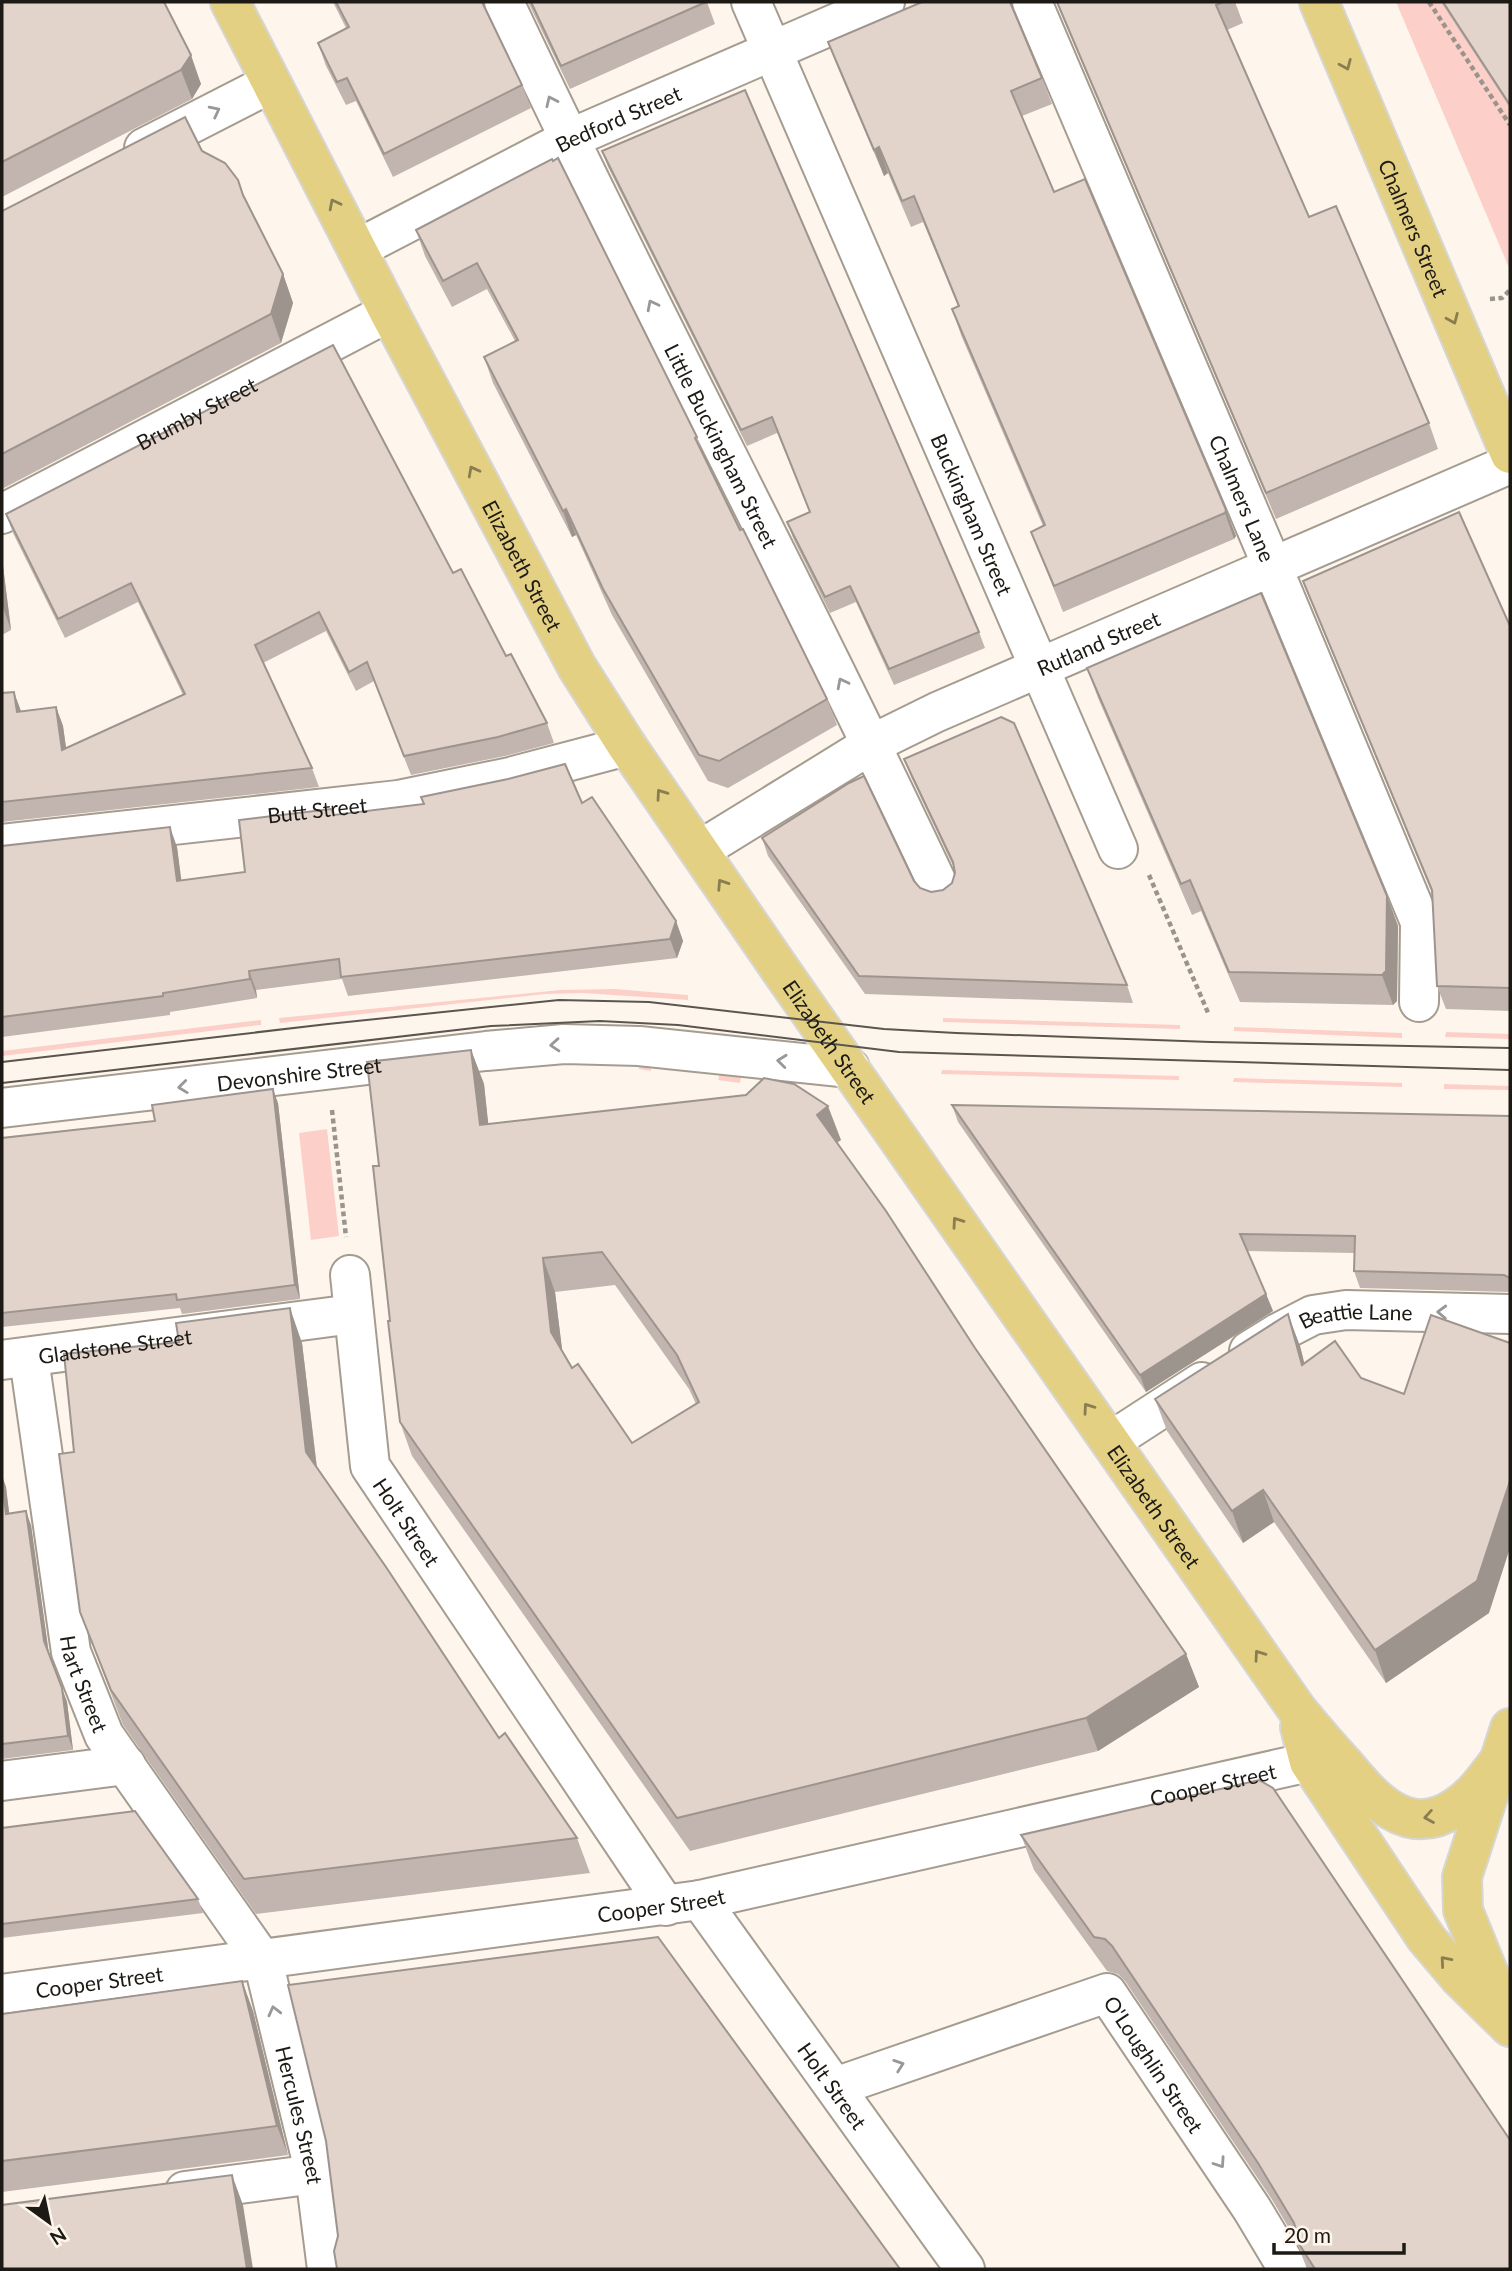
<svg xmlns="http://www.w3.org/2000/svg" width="1512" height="2271" font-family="Lato,sans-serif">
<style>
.green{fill:#fcd0c9}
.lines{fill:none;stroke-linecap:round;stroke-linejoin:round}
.minor-casing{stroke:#a59c90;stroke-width:42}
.major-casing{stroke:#d6d6d5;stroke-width:42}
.path{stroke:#9a948d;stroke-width:4.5;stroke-dasharray:5 3.5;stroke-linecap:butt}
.minor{stroke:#fff;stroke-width:38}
.major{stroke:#e4d082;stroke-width:38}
.tram{stroke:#5a564f;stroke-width:2}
.wall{fill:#c2b5af;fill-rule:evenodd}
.shaded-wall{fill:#9e948e}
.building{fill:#e2d3cb;stroke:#9e948e;stroke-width:2;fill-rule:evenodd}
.oneway{stroke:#8a7e51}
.oneway2{stroke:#999896}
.labels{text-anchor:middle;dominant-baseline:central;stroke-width:5;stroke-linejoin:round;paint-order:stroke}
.street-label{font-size:21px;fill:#1d1a15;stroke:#fef6ec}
</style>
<rect width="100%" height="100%" fill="#fef6ec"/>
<g class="green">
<polygon points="1396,2 1510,2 1510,270"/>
<polygon points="615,989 688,995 688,1000 583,993 545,994 280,1023 279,1018 560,990"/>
<polygon points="943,1018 1180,1025 1180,1029 943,1022"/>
<polygon points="261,1020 261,1025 2,1056 2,1051"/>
<polygon points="1234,1027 1402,1033 1402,1038 1234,1031"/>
<polygon points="1446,1032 1510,1034 1510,1039 1445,1037"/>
<polygon points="639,1060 742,1072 740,1083 718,1080 720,1073 651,1065 651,1071 639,1069"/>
<polygon points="942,1070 1179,1076 1179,1080 941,1074"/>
<polygon points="1234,1078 1402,1083 1402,1087 1233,1082"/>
<polygon points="1444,1084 1510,1086 1510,1090 1444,1089"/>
<polygon points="327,1129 339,1236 311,1240 299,1133"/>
</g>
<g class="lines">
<defs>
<g id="minor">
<path id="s1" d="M504,2C644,300 800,590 940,889"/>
<path id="s2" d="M751,2L1118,849"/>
<path id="s3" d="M1032,2L1262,542L1420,922L1419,1002"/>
<polyline points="144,148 271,83"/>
<path id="s4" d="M357,249L569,139L885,2"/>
<path id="s5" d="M2,514L389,312"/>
<path id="s6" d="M2,844L398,800L510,777L627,746"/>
<path id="s7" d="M700,850L872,744L937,712L1510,464"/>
<path id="s8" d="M2,1108L486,1051L564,1044L639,1046L850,1068"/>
<path id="s9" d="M350,1275L370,1466L666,1906"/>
<path id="s10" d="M1249,1351L1278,1333L1313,1315L1346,1310L1510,1314"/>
<path id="s11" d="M29,1358L71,1652L104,1735L263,1961L315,2174L327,2269"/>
<path id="s12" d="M2,1360L353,1314"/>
<polyline points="1111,1441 1202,1382"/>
<polyline points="2,1781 126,1765"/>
<path id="s13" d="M700,1900L965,2269"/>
<path id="s14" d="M2,1994L700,1900L1309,1762"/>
<path id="s15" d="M835,2087L1107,1993L1252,2209L1288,2269"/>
<polyline points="185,2191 315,2174"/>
</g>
<g id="major">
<path id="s16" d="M230,2L389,312L577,667L627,746L782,972L1298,1711C1313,1729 1328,1747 1344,1764C1373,1799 1407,1839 1455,1808C1474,1796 1486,1778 1499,1761"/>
<path id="s17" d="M1319,2L1510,454"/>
<polyline points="1300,1727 1309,1762 1426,1938 1459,1977 1510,2027"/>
<polyline points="1505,2014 1463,1910 1462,1877 1510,1728"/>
</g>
</defs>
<use href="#minor" class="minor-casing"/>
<use href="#major" class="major-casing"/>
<g class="path">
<polyline points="1429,2 1510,125"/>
<polyline points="1490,299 1502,298 1510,290"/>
<polyline points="1149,875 1209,1015"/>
<polyline points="332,1110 346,1237"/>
</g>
<use href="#minor" class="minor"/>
<use href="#major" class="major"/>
<g class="tram">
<polyline points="2,1062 328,1024 559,1000 649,1002 884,1029 956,1033 1211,1042 1510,1048"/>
<polyline points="2,1083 491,1026 600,1021 678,1025 899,1052 1510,1070"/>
</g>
</g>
<g class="wall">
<polygon points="2,2 164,2 201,84 192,99 2,197"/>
<polygon points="333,2 483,2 522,85 531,108 393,177 356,101 346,105 326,66 318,43 346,28"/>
<polygon points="528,2 707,2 715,24 570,89"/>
<polygon points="1056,2 1235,2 1243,23 1227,30 1309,217 1429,423 1438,449 1276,519"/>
<polygon points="1441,2 1510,2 1510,108"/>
<polygon points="828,42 1042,78 1052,104 1022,116 1054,192 1085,179 1236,536 1234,539 1063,612 1031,532 1043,526 961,335 952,309 958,306 923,222 911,227 888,173 884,176 838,68"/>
<polygon points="202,151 238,180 245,199 283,274 293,303 281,343 2,489 2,211"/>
<polygon points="602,151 979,632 985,648 894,685 856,602 830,613 793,538 787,522 810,512 777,433 747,446 608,167"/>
<polygon points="552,159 697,437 705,459 740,530 827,699 837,725 728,788 708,781 612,615 576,535 572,537 493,383 484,357 515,341 487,289 452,307 425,256 416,230"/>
<polygon points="6,514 453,573 547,723 554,743 505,756 411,775 374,681 356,691 326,631 263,663 312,768 319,787 2,822 2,693 21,711 56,707 63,726 66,748 183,695 138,602 65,638 13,533"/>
<polygon points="2,558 11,630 2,635"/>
<polygon points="1303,581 1510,626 1510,1011 1446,1009 1437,986 1432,893 1312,604"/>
<polygon points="1087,668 1387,896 1398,926 1397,1001 1393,1005 1240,1002 1201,911 1192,915 1098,698"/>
<polygon points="904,759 1127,985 1133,1003 865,994 768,856 762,838 914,881 920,888 931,892 943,890 952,883 955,873 954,868 911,777"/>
<polygon points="582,803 676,921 683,941 677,958 348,996 342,979 256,990 257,998 170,1012 170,1015 2,1037 2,846 177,847 181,881 245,872 334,815"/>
<path d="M471,1050L484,1084L488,1124L841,1140L837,1142L975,1348L1186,1654L1199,1687L1098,1751L690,1851L412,1456L400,1422L379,1166ZM615,1285L689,1389L696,1404L632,1443L572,1368L562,1350L555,1292Z"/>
<polygon points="278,1103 300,1299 182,1314 180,1308 2,1327 2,1138 155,1121"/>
<polygon points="952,1105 1510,1116 1510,1292 1360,1288 1354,1271 1354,1253 1248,1251 1273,1311 1146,1392 958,1122"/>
<polygon points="302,1343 317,1467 499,1738 577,1838 590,1873 256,1914 123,1725 80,1612 74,1452"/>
<polygon points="1300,1346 1304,1363 1489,1613 1386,1683 1274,1522 1243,1543 1167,1431 1155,1399"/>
<polygon points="2,1476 6,1487 9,1514 31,1525 49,1654 67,1702 73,1750 2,1759"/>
<polygon points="2,1828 198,1899 203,1913 2,1938"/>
<polygon points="1021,1835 1510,2269 1307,2269 1296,2240 1271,2198 1125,1981 1118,1974 1107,1971 1034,1870"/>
<polygon points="242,1981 253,2011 288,2155 2,2192 2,2014"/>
</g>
<g class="shaded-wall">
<polygon points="191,55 201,84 192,99 181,70"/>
<polygon points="879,147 888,173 884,176 874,150"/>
<polygon points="283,274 293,303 281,343 271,314"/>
<polygon points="566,509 576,535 572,537 563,511"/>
<polygon points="1226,510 1236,536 1234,539 1225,513"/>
<polygon points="2,558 11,630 2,605"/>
<polygon points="14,692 21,711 24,731 17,712"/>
<polygon points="56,707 63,726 69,769 62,750"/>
<polygon points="170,827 177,847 184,900 177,881"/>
<polygon points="1387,896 1398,926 1397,1001 1393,1005 1382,975"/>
<polygon points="676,921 683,941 677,958 670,939"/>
<polygon points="249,971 256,990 257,998 250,979"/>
<polygon points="471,1050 484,1084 492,1158 480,1125"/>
<polygon points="273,1089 278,1103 300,1299 295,1285"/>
<polygon points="828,1106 841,1140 829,1148 817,1115"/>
<polygon points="543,1258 555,1292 564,1365 551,1332"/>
<polygon points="1266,1294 1273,1311 1146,1392 1140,1375"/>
<polygon points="290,1308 302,1343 319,1487 306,1452"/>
<polygon points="1288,1314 1300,1346 1313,1397 1302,1365"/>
<polygon points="2,1476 6,1487 11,1528 6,1514 2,1484"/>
<polygon points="1510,1481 1510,1548 1489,1613 1386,1683 1375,1650"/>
<polygon points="1263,1490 1274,1522 1243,1543 1232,1511"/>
<polygon points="26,1511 31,1525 49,1655 44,1641"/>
<polygon points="1186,1654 1199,1687 1098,1751 1086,1718"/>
<polygon points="62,1688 67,1702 73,1750 68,1736"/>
<polygon points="242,1981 253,2011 288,2155 277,2126"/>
<polygon points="232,2175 243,2205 253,2269 247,2269"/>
</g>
<g class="building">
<polygon points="2,2 164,2 191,55 181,70 2,162"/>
<polygon points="336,2 482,2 522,85 384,154 347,78 337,82 318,43 349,27"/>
<polygon points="531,2 706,2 561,66"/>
<polygon points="922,2 1010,2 1042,78 1011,91 1054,192 1085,179 1226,510 1225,513 1054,586 1031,532 1045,525 952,309 959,306 914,196 902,201 879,147 874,150 828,42"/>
<polygon points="1057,2 1223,2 1216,5 1309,217 1336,206 1429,423 1266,493"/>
<polygon points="1443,2 1510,2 1510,105"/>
<polygon points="745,90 979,632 889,669 850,586 825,597 787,522 810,512 772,417 741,430 602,151"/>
<polygon points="185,117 202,151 225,163 238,180 243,195 283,274 271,314 2,454 2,211"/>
<polygon points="558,158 697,437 695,438 740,530 743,529 827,699 719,761 699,755 603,589 566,509 563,511 484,357 518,340 477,263 443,281 416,230 552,159 553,161"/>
<polygon points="333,345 453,573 461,569 506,656 511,654 547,723 498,737 404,756 367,662 349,672 319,612 255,645 312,768 2,802 2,693 14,692 17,712 56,707 62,750 185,694 131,583 58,619 6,514"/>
<polygon points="1459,512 1510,626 1510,988 1437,986 1432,890 1303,581"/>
<polygon points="1261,593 1387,896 1386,971 1382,975 1229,972 1190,880 1181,884 1087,668"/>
<polygon points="1001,717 1014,723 1127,985 859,976 762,838 849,783 864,776 914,881 920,888 931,892 943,890 952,883 955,873 953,862 904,759"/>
<polygon points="565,764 582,803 592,797 676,921 670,939 341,977 339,959 249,971 250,979 163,993 163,996 2,1017 2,846 170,827 177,881 245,872 239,820 331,809 334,815 424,804 421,797 508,779"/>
<path d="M471,1050L480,1125L746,1095L764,1078L794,1084L828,1106L817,1115L886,1211L975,1348L1186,1654L1086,1718L677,1818L400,1422L388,1321H390L373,1166H379L367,1062ZM602,1252L677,1355L699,1402L632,1443L578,1364L572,1368L551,1332L543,1258Z"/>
<polygon points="273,1089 295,1285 177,1300 176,1294 2,1313 2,1138 155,1121 152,1105"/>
<polygon points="952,1105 1510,1116 1510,1278 1504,1275 1354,1271 1355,1236 1240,1234 1266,1294 1140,1375"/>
<polygon points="290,1308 306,1452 386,1567 499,1738 505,1733 577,1838 244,1879 111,1690 80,1612 59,1454 74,1452 64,1354 179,1342 176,1323"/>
<polygon points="1288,1314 1302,1365 1335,1341 1361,1378 1404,1394 1431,1315 1510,1343 1510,1481 1477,1581 1375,1650 1263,1490 1232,1511 1155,1399"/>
<polygon points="2,1480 6,1514 26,1511 44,1641 62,1688 68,1736 2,1744"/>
<polygon points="1259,1780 1273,1788 1510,2140 1510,2269 1315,2269 1296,2239 1297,2233 1294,2223 1258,2163 1112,1946 1105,1939 1094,1937 1021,1835"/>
<polygon points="135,1811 198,1899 2,1924 2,1828"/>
<polygon points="658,1937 900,2269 337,2269 334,2251 338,2236 326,2141 288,1985"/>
<polygon points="242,1981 277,2126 2,2161 2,2014"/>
<polygon points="232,2175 247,2269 2,2269 2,2205"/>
</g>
<defs><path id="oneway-chevron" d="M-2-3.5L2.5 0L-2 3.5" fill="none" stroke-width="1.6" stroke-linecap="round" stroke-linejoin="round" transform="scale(1.75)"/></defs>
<g class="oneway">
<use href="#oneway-chevron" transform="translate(1346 65) rotate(67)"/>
<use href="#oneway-chevron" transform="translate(334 204) rotate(-117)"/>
<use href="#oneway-chevron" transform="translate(1453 319) rotate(67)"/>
<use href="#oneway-chevron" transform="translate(473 471) rotate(-118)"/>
<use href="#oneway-chevron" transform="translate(661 794) rotate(-125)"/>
<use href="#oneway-chevron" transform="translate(722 884) rotate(-123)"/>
<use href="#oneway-chevron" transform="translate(957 1222) rotate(-125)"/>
<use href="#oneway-chevron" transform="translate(1088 1408) rotate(-125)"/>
<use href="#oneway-chevron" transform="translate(1259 1655) rotate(-125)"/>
<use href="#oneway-chevron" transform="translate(1429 1817) rotate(170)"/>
<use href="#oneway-chevron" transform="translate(1445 1961) rotate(-131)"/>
</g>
<g class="oneway2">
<use href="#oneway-chevron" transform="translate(551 101) rotate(-115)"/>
<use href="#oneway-chevron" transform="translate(215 111) rotate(-27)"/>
<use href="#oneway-chevron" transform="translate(652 305) rotate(-117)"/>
<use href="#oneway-chevron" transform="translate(842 683) rotate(-117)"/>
<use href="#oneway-chevron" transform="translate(555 1045) rotate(176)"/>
<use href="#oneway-chevron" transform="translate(782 1061) rotate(-174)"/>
<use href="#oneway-chevron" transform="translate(183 1087) rotate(173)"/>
<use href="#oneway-chevron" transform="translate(1442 1312) rotate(-178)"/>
<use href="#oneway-chevron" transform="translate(274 2011) rotate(-104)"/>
<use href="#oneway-chevron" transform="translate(899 2065) rotate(-19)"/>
<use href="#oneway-chevron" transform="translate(1220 2163) rotate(56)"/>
</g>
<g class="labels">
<g class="street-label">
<text stroke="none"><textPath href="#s4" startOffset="292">Bedford Street</textPath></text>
<text stroke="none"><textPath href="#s17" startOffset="245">Chalmers Street</textPath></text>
<text stroke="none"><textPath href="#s5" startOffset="219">Brumby Street</textPath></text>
<text stroke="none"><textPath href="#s1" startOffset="494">Little Buckingham Street</textPath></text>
<text stroke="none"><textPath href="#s3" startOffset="539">Chalmers Lane</textPath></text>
<text stroke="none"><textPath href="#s2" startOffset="558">Buckingham Street</textPath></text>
<text stroke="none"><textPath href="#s16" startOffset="635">Elizabeth Street</textPath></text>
<text stroke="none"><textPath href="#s7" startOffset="450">Rutland Street</textPath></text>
<text stroke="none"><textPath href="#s6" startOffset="317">Butt Street</textPath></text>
<text stroke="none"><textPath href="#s16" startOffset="1202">Elizabeth Street</textPath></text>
<text stroke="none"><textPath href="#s8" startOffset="299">Devonshire Street</textPath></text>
<text stroke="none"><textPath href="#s10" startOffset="116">Beattie Lane</textPath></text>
<text stroke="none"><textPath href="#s12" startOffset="114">Gladstone Street</textPath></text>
<text stroke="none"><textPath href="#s16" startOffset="1769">Elizabeth Street</textPath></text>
<text stroke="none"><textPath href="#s9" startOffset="259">Holt Street</textPath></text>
<text stroke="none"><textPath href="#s11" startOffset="331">Hart Street</textPath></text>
<text stroke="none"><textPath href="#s14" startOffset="1230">Cooper Street</textPath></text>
<text stroke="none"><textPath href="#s14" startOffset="665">Cooper Street</textPath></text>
<text stroke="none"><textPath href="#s14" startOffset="98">Cooper Street</textPath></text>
<text stroke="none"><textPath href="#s15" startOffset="373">O'Loughlin Street</textPath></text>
<text stroke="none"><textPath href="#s13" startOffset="228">Holt Street</textPath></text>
<text stroke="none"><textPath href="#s11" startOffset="821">Hercules Street</textPath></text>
</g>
</g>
<rect width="1512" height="2271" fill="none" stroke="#1d1a15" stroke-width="7"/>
<g transform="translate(49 2222) rotate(147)" stroke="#fef6ec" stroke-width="5" paint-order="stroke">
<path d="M0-5L12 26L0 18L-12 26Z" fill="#1d1a15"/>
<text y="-10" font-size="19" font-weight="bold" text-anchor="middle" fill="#1d1a15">N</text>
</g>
<path d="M1274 2243v10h130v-10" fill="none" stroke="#1d1a15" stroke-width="3.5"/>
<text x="1284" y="2243" font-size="21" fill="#1d1a15" stroke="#fef6ec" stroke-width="5" paint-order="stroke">20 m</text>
</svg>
